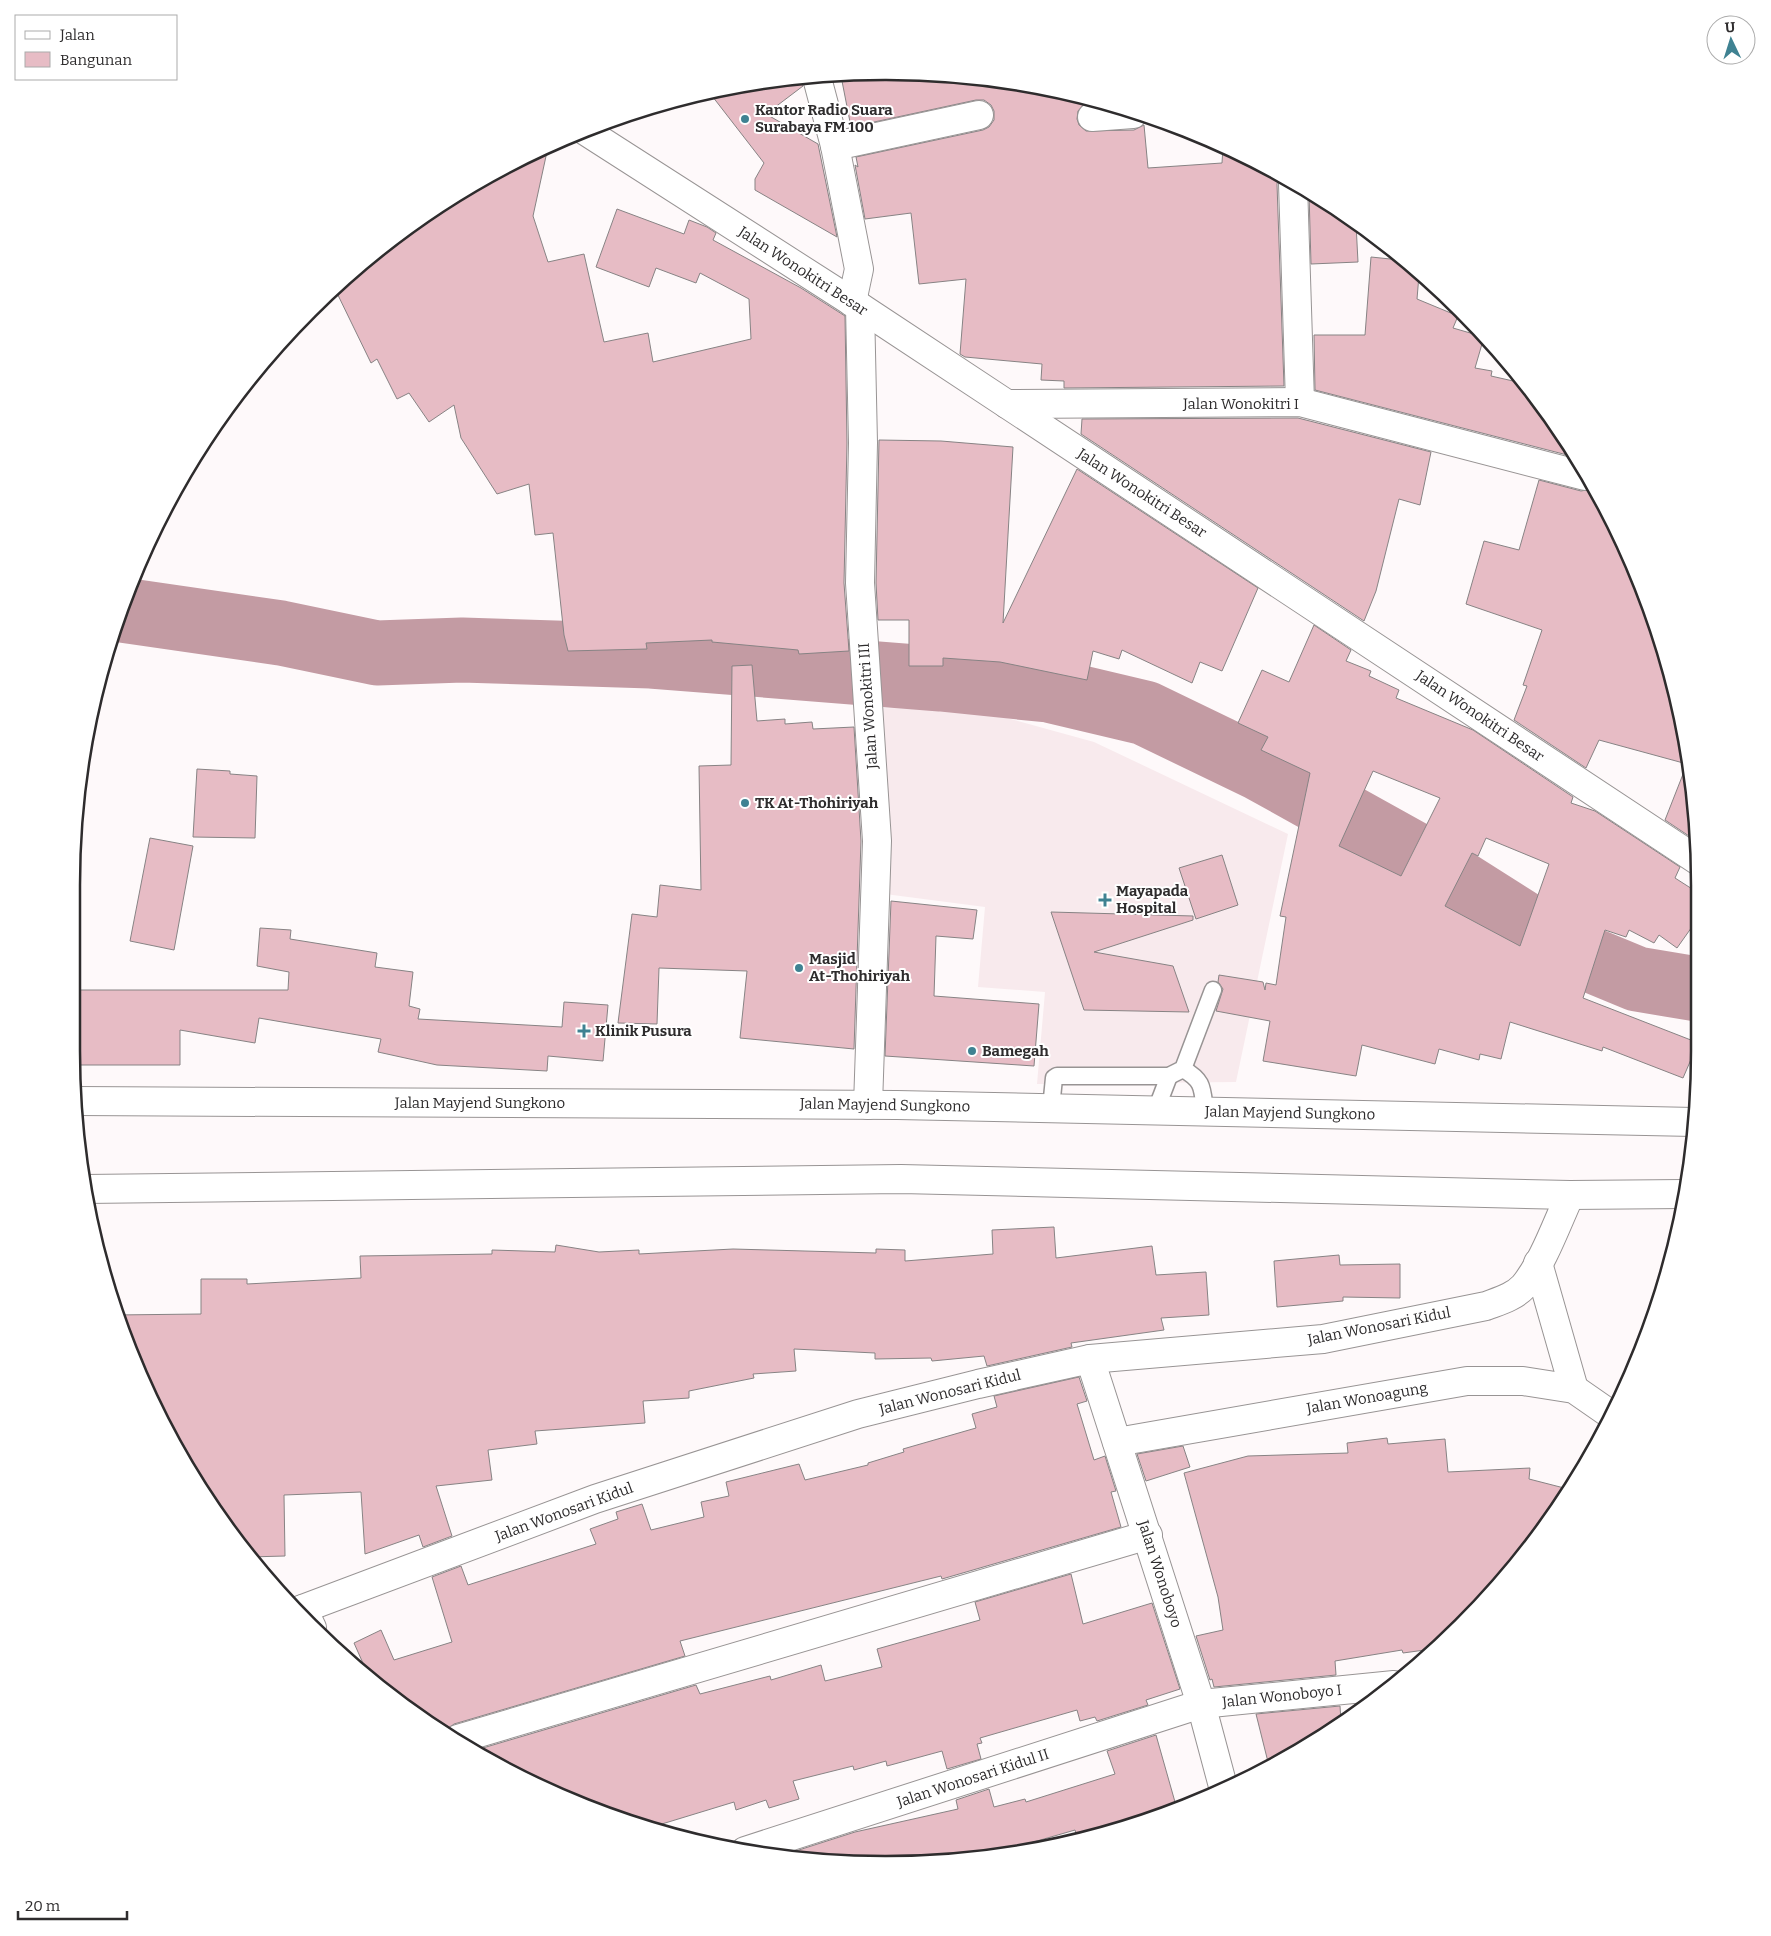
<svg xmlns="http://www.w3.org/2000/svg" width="1771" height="1936" font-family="Bitter,serif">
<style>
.built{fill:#f8eaed}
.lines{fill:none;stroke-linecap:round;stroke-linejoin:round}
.river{stroke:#c39ba3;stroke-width:65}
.building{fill:#e7bcc5;stroke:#878384;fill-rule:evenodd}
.lane-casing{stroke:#989494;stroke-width:19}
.street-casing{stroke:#989494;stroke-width:30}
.secondary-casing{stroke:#989494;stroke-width:30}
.primary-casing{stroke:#989494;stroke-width:30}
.lane{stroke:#fff;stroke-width:16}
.street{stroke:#fff;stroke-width:28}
.secondary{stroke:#fff;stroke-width:28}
.primary{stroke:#fff;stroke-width:28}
.poi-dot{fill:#3f8292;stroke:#fff;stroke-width:2}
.labels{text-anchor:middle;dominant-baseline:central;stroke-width:4;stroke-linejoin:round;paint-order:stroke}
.poi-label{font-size:15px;font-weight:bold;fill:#2e2c2d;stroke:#fff;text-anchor:start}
.street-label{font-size:15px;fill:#2e2c2d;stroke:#fff}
.rim{fill:none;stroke:#2e2c2d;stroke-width:2.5}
</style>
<rect width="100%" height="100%" fill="#fef9fa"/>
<polygon class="built" points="876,708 974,709 1094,742 1288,834 1236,1082 1037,1084 1045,992 978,987 985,907 885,894"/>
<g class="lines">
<polyline class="river" points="122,610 281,633 377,653 462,650 651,656 941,679 1048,690 1145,713 1261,769 1412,853 1562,948 1637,979 1697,989"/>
</g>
<g class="building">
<polygon points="885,71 1044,87 1092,101 1084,104 1078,111 1077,119 1079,125 1086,131 1134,130 1144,125 1148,168 1222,163 1223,147 1279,177 1277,184 1284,386 1064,388 1064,381 1041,380 1042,364 965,357 960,354 966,279 919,284 911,213 865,219 855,165 858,167 856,157 983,130 989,127 994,120 994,111 991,105 984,100 976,100 851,127 841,76"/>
<polygon points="802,80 803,86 766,114 818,144 837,237 755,190 755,179 764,163 709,92 726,87"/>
<polygon points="548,147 533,216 548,262 584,254 604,342 648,333 653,362 751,339 749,299 700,273 696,283 656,268 649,287 596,267 617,209 684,234 689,220 707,227 716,233 713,240 801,288 845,316 847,443 844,583 849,651 799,654 798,650 712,642 712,640 646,643 647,649 568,651 564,635 553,533 535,535 529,484 497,494 461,438 454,405 429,422 409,393 397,399 377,359 371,363 335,289 433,208"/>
<polygon points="1309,193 1338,208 1356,224 1358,262 1311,264"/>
<polygon points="1371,257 1400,260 1419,275 1417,299 1458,316 1453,328 1484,337 1475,368 1492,371 1491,376 1522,383 1562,433 1575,457 1315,390 1314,335 1365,335"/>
<polygon points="1298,418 1431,452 1420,505 1399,499 1376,591 1364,621 1081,434 1082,419"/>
<polygon points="879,440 941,441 1013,447 1003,623 1077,469 1258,588 1222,671 1200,662 1192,683 1122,650 1119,659 1093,651 1087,680 1000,662 943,658 943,666 909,666 909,620 878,620 876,583"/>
<polygon points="1539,480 1581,491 1592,489 1638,574 1684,726 1694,831 1692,838 1665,820 1687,764 1599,740 1586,768 1514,720 1527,686 1523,685 1542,630 1466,604 1484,541 1519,550"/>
<path d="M1314,625L1351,650L1346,661L1371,671L1369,676L1399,690L1396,698L1473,730L1573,797L1571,803L1595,811L1680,867L1675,878L1700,894L1699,917L1677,948L1659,935L1654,943L1629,930L1626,937L1605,930L1583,998L1696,1042V1048L1683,1078L1603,1047L1602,1051L1510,1022L1501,1059L1480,1054L1479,1060L1439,1049L1435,1064L1362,1045L1356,1076L1263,1061L1270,1021L1216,1011L1223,989L1218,982L1219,975L1263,982L1265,990L1266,983L1276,985L1286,917L1280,916L1310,773L1261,750L1268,737L1238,723L1262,670L1289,682ZM1373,771L1440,798L1401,876L1339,846ZM1486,838L1549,864L1520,946L1445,906L1472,853L1478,856Z"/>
<polygon points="752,665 757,721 785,719 785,724 812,722 813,729 854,727 861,841 854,1049 740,1038 747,971 659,968 657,1024 618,1023 632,914 657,917 660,885 701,890 699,766 731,765 732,666"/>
<polygon points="197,769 230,771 230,774 257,776 255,838 193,837"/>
<polygon points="150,838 193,846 174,950 130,941"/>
<polygon points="1222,855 1238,905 1196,919 1179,868"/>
<polygon points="891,901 977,910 973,939 936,936 934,996 1039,1004 1034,1066 885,1056"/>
<polygon points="1051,912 1193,916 1193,920 1094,952 1173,966 1189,1012 1084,1010"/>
<polygon points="260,928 291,930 290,939 377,953 375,967 413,972 409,1006 420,1009 418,1019 562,1027 564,1002 608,1005 603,1061 548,1056 547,1071 437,1065 378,1052 381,1039 259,1018 255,1043 180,1030 180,1065 73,1065 72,990 288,990 289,972 257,966"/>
<polygon points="1054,1227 1056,1258 1152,1246 1156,1275 1206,1272 1209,1315 1161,1318 1164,1330 1071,1343 1072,1347 987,1366 984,1356 932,1361 931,1358 875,1359 875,1353 794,1349 796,1371 753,1374 754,1378 689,1391 689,1398 643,1401 645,1423 535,1431 537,1444 488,1450 492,1480 436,1486 452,1536 423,1547 419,1535 365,1554 361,1492 284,1495 285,1556 249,1557 240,1546 155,1410 115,1315 201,1314 201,1279 247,1279 247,1284 361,1278 360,1256 492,1254 492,1250 555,1252 556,1245 599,1252 639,1250 639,1254 733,1249 876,1253 876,1249 905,1250 905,1261 993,1254 992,1230"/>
<polygon points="1339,1255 1340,1265 1400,1264 1400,1298 1343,1297 1343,1301 1277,1307 1274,1261"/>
<polygon points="1079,1377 1087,1401 1077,1404 1094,1460 1105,1456 1116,1491 1111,1492 1121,1527 942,1579 941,1576 680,1641 685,1656 454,1724 445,1731 390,1696 370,1679 354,1643 381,1630 394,1660 452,1642 432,1577 461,1566 468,1585 596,1544 590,1529 618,1519 616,1512 642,1504 651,1530 704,1517 701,1502 729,1496 726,1482 799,1464 805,1480 868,1465 868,1463 904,1452 903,1449 976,1428 972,1414 997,1407 994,1396"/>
<polygon points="1387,1438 1388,1444 1445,1439 1448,1472 1530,1468 1529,1479 1568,1489 1497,1588 1432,1649 1403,1653 1402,1650 1335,1661 1336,1675 1214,1687 1212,1679 1210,1680 1196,1636 1223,1630 1218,1597 1184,1473 1248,1456 1348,1453 1347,1443"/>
<polygon points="1183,1446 1190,1467 1146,1481 1137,1454"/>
<polygon points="1071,1574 1083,1624 1152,1603 1180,1689 1146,1700 1148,1705 1097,1721 1095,1717 1080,1721 1077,1710 980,1738 982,1743 977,1744 981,1759 947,1769 942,1751 887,1766 886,1761 854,1770 853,1766 793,1781 799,1799 769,1808 766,1800 736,1810 734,1802 652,1827 526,1781 476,1750 696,1685 700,1694 770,1676 771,1680 821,1665 825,1681 882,1667 877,1649 980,1620 975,1602"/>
<polygon points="1340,1706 1341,1721 1269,1766 1256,1714"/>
<polygon points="1156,1735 1177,1809 1126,1824 1127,1827 1078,1840 1075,1830 992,1854 885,1865 777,1857 855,1832 958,1809 956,1800 989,1789 994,1807 1025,1799 1026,1802 1115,1774 1107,1751"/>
</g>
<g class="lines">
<defs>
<g id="lane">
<path d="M1183,1069C1204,1081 1202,1088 1205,1111"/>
<polyline points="1051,1108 1054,1078 1057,1076 1169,1076 1183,1069 1213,990"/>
<polyline points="1156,1110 1169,1076"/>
</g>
<g id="street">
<polyline points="817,78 835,146 859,269 852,302"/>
<polyline points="1092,117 1133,114"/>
<polyline points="584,130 860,307 1697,860"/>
<polyline points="835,146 979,115"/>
<polyline points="1293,184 1300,402"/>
<polyline points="860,307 863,443 860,583 877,841 868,1105"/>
<polyline points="1007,404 1300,402 1585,476"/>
<polyline points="1538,1263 1574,1389"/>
<polyline points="1090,1359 1201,1704 1224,1790"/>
<polyline points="1117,1442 1467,1381 1523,1381 1574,1389 1610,1414"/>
<polyline points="303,1609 312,1628"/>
<polyline points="458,1739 1148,1535"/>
<polyline points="745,1851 1201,1704 1394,1685"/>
</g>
<path id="secondary" d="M297,1611L595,1499L858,1414L978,1384L1090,1359L1323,1339L1486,1306C1499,1301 1514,1297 1524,1286C1543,1263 1557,1223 1570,1195"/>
<g id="primary">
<polyline points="76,1101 897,1105 1694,1122"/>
<polyline points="85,1189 901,1179 1570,1195 1684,1194"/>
</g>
</defs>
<use href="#lane" class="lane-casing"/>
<use href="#street" class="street-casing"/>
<use href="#secondary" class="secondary-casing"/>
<use href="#primary" class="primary-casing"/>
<use href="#lane" class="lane"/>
<use href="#street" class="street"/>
<use href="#secondary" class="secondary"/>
<use href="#primary" class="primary"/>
</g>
<g class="poi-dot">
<circle cx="745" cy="119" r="5"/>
<circle cx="745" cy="803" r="5"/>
<path d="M1102.5 892.5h5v5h5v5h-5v5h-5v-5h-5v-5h5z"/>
<circle cx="799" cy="968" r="5"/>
<path d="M581.5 1023.5h5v5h5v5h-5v5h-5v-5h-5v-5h5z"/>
<circle cx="972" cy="1051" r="5"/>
</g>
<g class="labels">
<g class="poi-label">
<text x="755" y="110">Kantor Radio Suara<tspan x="755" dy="17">Surabaya FM 100</tspan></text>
<text x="755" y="803">TK At-Thohiriyah</text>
<text x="1116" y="891">Mayapada<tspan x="1116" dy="17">Hospital</tspan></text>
<text x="809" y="959">Masjid<tspan x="809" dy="17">At-Thohiriyah</tspan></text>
<text x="595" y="1031">Klinik Pusura</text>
<text x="982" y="1051">Bamegah</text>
</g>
<g class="street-label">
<text transform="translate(803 271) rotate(33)">Jalan Wonokitri Besar</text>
<text x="1241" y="404">Jalan Wonokitri I</text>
<text transform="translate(1142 493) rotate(33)">Jalan Wonokitri Besar</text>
<text transform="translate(868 706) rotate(-94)">Jalan Wonokitri III</text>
<text transform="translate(1480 716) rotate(34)">Jalan Wonokitri Besar</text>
<text x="480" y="1103">Jalan Mayjend Sungkono</text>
<text transform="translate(885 1105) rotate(1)">Jalan Mayjend Sungkono</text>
<text transform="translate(1290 1113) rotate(1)">Jalan Mayjend Sungkono</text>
<text transform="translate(1379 1326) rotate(-11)">Jalan Wonosari Kidul</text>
<text transform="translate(950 1392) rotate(-14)">Jalan Wonosari Kidul</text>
<text transform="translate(1367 1398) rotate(-10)">Jalan Wonoagung</text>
<text transform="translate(564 1512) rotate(-20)">Jalan Wonosari Kidul</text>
<text transform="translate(1160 1574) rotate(72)">Jalan Wonoboyo</text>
<text transform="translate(1282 1696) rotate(-6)">Jalan Wonoboyo I</text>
<text transform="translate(973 1778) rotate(-18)">Jalan Wonosari Kidul II</text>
</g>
</g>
<path d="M0 0H1771V1936H0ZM885 80H886A805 805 0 0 1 1691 885V1051A805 805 0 0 1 886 1856H885A805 805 0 0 1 80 1051V885A805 805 0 0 1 885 80Z" fill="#fff" fill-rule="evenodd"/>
<path class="rim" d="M885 80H886A805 805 0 0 1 1691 885V1051A805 805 0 0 1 886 1856H885A805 805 0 0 1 80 1051V885A805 805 0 0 1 885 80Z"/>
<rect x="15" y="15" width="162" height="65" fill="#ffffff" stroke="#ababab"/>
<rect x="25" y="31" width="25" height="8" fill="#ffffff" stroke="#ababab"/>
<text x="60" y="40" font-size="15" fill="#2e2c2d">Jalan</text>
<rect x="25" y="52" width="25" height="15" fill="#e7bcc5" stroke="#ababab"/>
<text x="60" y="65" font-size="15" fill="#2e2c2d">Bangunan</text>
<g transform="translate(1731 40) rotate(356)"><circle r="24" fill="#ffffff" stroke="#ababab"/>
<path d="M0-4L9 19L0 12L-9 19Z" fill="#3f8292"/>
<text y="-8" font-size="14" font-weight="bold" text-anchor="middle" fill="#2e2c2d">U</text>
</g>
<path d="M18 1911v8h109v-8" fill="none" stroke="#2e2c2d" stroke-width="2.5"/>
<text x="25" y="1911" font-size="15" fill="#2e2c2d" stroke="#ffffff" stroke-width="4" paint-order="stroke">20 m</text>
</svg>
